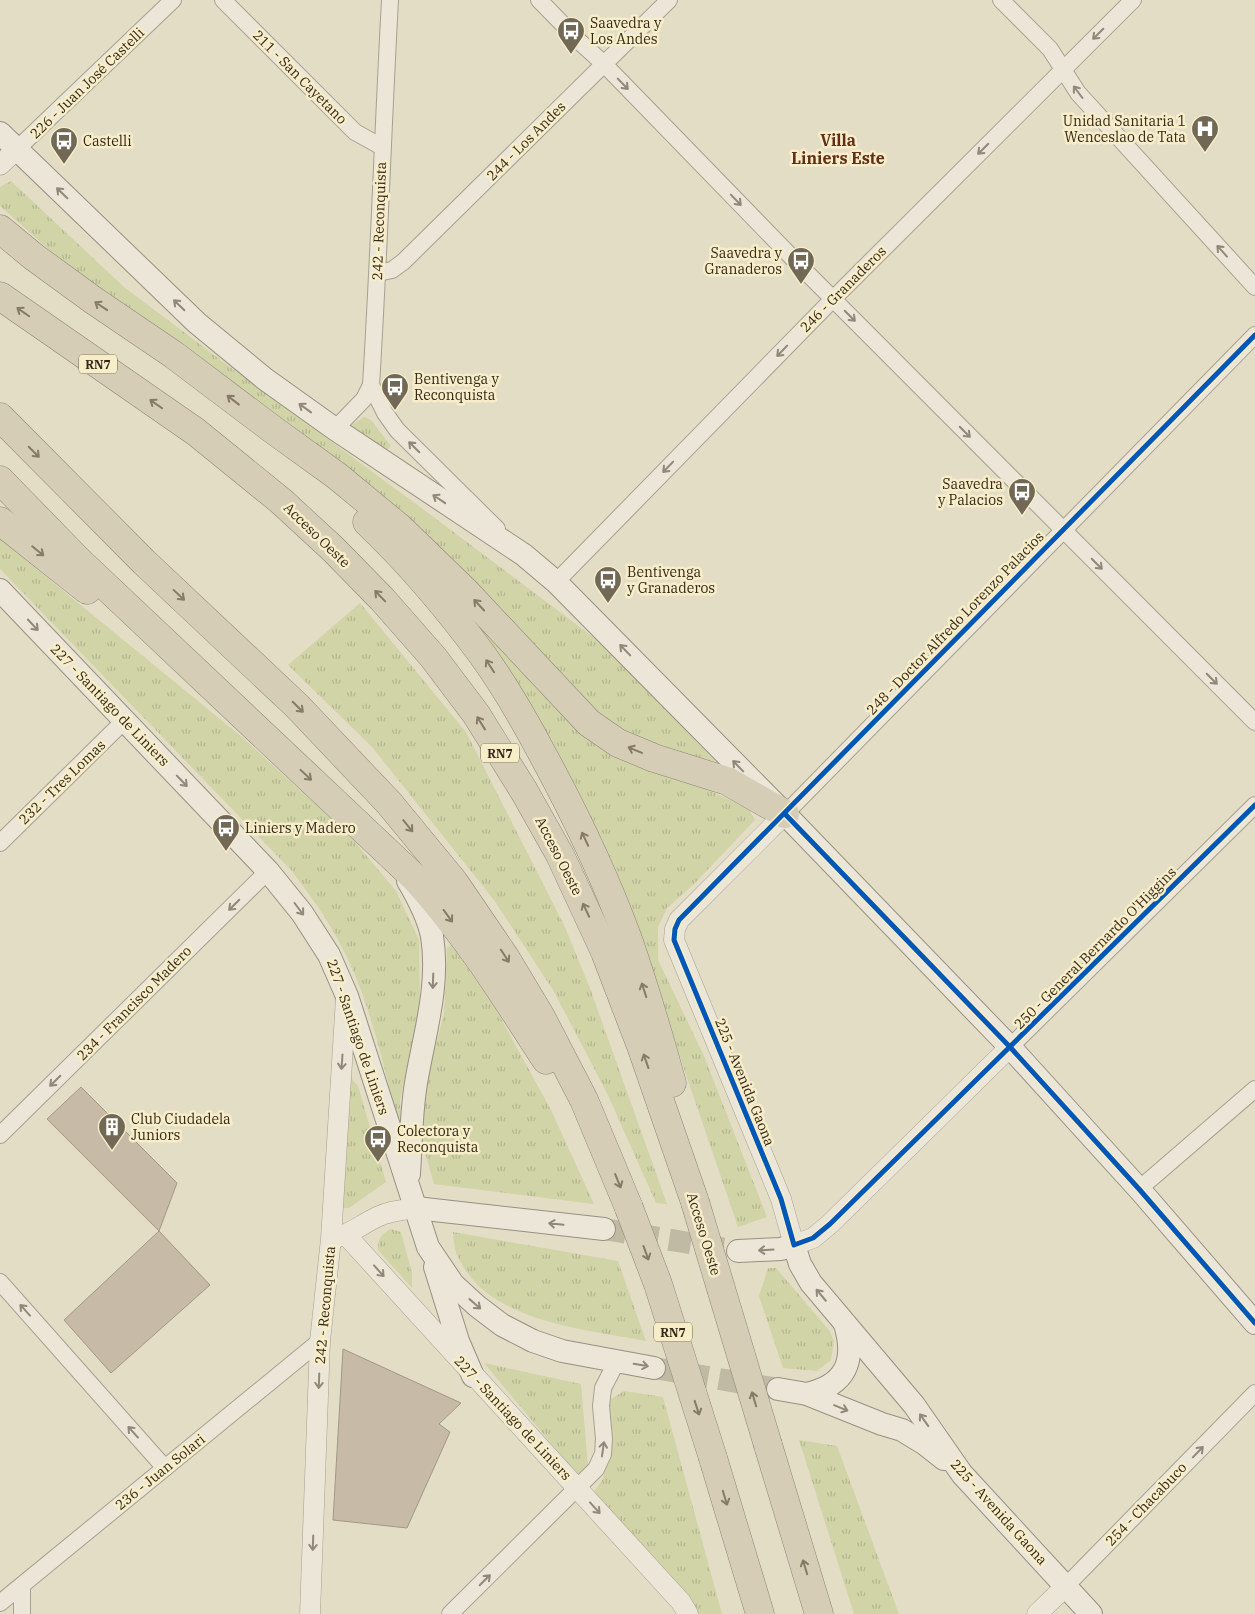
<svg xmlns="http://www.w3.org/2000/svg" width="1255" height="1614" font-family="'IBM Plex Serif',serif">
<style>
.grass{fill:url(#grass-tufts)}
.building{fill:#c7baa7;stroke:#a29886}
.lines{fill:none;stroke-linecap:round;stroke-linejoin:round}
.secondary-tunnel{stroke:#c0b9a3;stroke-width:22;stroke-dasharray:22 11;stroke-linecap:butt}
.minor-casing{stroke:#a6a090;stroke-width:18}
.tertiary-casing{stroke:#a6a090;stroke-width:21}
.secondary-casing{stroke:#979080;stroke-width:24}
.motorway-casing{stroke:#8c8677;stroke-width:29}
.minor{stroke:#ebe6d8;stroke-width:16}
.tertiary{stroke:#ebe6d8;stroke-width:20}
.secondary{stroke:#ebe6d8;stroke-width:22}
.motorway{stroke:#d6cdb7;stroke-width:28}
.motorway-bridge-casing{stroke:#8c8677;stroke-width:29;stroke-linecap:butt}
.motorway-bridge{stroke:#d6cdb7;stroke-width:28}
.cycleway-casing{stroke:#f7edc9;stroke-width:8}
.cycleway{stroke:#0057b8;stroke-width:5}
.oneway{stroke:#908878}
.oneway2{stroke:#857b68}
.labels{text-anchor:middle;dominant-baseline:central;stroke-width:5;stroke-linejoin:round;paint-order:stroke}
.shield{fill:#f7edc9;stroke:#6e644e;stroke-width:1}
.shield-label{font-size:12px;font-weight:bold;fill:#342919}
.poi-label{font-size:14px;fill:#342919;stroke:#f7edc9;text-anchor:start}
.street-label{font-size:14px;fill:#342919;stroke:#f7edc9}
.quarter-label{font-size:16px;font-weight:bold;fill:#632d17;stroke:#f7edc9}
</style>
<defs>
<pattern id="grass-tufts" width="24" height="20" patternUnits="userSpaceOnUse" patternTransform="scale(1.25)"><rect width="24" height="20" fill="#d0d4a7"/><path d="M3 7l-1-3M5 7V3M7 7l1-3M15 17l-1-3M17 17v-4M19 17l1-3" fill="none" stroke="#b3b68f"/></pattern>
</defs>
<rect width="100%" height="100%" fill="#e3ddc6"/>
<g class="grass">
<polygon points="11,181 124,287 234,370 435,518 609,649 715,761 677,754 613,728 349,473 185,345 63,262 0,206 0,187"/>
<polygon points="364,417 371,420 391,446 387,450 350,426"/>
<path d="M0,539L242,737L350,836L396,891L419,940L420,1004L400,1101L402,1138C384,1070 371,997 336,936C323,913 307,891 291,870L0,569Z"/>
<polygon points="439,571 621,751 748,808 755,820 695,883 667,908 658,927 658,960 704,1056 767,1217 738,1227 641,943"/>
<polygon points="360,603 466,732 565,927 591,991 667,1204 656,1203 607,1093 553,990 494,900 372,747 288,665"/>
<polygon points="451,945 493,1004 551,1110 594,1204 434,1184 424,1149 420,1126 426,1080 444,1014 447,948"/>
<polygon points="352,1079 358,1086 386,1182 349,1208 342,1208 347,1080"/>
<path d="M391,1229L401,1232L412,1273V1288L378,1250C378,1238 381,1234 391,1229Z"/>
<path d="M453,1232L618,1261L646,1341C583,1329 486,1322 457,1255C454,1248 454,1239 453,1232Z"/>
<polygon points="768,1268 776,1268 829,1330 834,1341 831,1360 817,1371 783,1368 759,1296"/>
<polygon points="484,1363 581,1384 588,1466 579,1477"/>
<polygon points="624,1391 663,1397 722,1614 698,1614 593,1493 603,1479 609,1447 606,1402"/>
<polygon points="799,1440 837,1446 899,1614 854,1614"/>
</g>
<g class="building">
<polygon points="81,1087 177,1183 159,1231 47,1119"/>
<polygon points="159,1231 210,1285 111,1373 64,1320"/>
<polygon points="343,1349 461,1403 439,1424 450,1432 407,1528 333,1520"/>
</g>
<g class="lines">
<g class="secondary-tunnel">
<polyline points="604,1229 738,1251"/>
<polyline points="654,1368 778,1389"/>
</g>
<defs>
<g id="minor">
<polyline points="223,0 355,132 382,147"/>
<polyline points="539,0 581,43 603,63 809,275 1255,722"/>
<polyline points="1001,0 1050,49 1078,93 1255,287"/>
<polyline points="16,150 173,0"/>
<polyline points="378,273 392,270 403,262 669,0"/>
<polyline points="371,385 385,413 397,430 497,529"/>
<path d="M335,429L364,399L371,385C379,257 383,128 390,0"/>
<polyline points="556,582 833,299 1133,0"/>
<polyline points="785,814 1255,335"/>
<polyline points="0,843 124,721"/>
<polyline points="1010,1047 1255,805"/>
<polyline points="0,1135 268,871"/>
<polyline points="1139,1189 1255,1089"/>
<polyline points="0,1282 165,1468"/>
<polyline points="1066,1586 1255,1393"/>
<polyline points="0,1603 320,1341"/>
<polyline points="22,1614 22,1586"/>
<polyline points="450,1614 596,1469 603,1454 604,1439 601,1406 603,1388 617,1361"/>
</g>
<g id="tertiary">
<polyline points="0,165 16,150"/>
<polyline points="785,814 679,920 675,929 674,940 781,1199 794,1245 813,1238 830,1224 1010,1047"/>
<polyline points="346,1235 681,1602 688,1614"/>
<path d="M335,1238C351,1234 362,1224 377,1217C389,1211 402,1210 416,1208"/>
<polyline points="310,1614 320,1341 331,1239 346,998"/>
<polyline points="1037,1614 1066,1586"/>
</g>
<g id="secondary">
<polyline points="0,133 197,323 265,379 335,429 524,555 556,582 785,814 1010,1047 1139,1189 1255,1323"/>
<polyline points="0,590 268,871 302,913 329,955 347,996 428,1247 453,1284 477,1306 502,1325 533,1341 562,1351 654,1368"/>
<path d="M408,881C418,898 428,917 432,936C440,986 424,1035 416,1083C411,1113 411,1144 409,1174"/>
<polyline points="416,1208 604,1229"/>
<polyline points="738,1251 781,1249 794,1245 800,1264 811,1283 914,1405 962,1474 1091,1614"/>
<polyline points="435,1267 458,1341 473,1376"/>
<polyline points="778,1389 807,1394 882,1424 902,1430 925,1444 944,1459"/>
<path d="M807,1394C846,1385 856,1361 845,1324"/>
</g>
<g id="motorway">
<polyline points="0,229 34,257 93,300 174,355 272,429 337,476 400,528 466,592 589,723 618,743 654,758 727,781 785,814"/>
<polyline points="0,296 196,432 281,501 333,549 382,599 433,657 476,714 524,791 560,855 605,952 641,1046 695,1202"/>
<polyline points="0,417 144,562 297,706 389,803 454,882 505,957 541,1017 584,1100 629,1208"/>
<path d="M0,480L79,561L416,879C466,934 506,998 546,1060"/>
<polyline points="0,521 87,590"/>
<path d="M367,522C409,562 447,607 481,653C505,686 525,721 544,757C576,816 606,879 629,942C645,989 659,1036 672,1083"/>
<polyline points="768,1445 819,1614"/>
<polyline points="713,1458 760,1614"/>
</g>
</defs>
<use href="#minor" class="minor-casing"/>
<use href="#tertiary" class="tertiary-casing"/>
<use href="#secondary" class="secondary-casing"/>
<use href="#motorway" class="motorway-casing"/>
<use href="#minor" class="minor"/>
<use href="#tertiary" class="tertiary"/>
<use href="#secondary" class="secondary"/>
<use href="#motorway" class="motorway"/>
<defs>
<g id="motorway-bridge">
<polyline points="695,1202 768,1445"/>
<polyline points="629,1208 658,1284 713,1458"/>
</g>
</defs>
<use href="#motorway-bridge" class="motorway-bridge-casing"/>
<use href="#motorway-bridge" class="motorway-bridge"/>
<defs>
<g id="cycleway">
<polyline points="1255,335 679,920 675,929 674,940 781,1199 794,1245 813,1238 830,1224 1255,805"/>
<polyline points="785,814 1010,1047 1139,1189 1255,1323"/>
</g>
</defs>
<use href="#cycleway" class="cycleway-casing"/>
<use href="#cycleway" class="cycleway"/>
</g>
<defs><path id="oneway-shaft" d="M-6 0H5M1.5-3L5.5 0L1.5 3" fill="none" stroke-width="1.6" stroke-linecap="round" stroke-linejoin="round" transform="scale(1.25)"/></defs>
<g class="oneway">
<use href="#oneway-shaft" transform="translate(1098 34) rotate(135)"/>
<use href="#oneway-shaft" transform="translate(623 84) rotate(46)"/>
<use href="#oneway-shaft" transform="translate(1078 92) rotate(-127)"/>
<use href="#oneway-shaft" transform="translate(983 149) rotate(135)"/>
<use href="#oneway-shaft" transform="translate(62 193) rotate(-136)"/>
<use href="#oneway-shaft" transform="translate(736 200) rotate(46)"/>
<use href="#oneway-shaft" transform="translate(1222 251) rotate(-132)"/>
<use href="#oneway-shaft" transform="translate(179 305) rotate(-136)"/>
<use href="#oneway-shaft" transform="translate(850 316) rotate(45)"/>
<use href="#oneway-shaft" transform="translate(782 351) rotate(134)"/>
<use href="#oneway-shaft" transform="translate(305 408) rotate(-144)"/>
<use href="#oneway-shaft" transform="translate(965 432) rotate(45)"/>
<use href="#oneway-shaft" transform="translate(414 447) rotate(-135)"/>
<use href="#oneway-shaft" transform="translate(668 467) rotate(134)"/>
<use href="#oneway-shaft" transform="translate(439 499) rotate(-146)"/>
<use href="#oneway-shaft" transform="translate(1097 564) rotate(45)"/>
<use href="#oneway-shaft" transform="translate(33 625) rotate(47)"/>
<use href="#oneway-shaft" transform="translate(625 650) rotate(-134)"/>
<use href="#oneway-shaft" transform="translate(1212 679) rotate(45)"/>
<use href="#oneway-shaft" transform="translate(738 766) rotate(-134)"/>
<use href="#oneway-shaft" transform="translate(182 781) rotate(46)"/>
<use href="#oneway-shaft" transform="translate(234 905) rotate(135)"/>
<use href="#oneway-shaft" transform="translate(299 909) rotate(53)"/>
<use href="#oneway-shaft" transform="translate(433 981) rotate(92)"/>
<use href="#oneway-shaft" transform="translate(342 1062) rotate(94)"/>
<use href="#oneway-shaft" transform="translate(55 1081) rotate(135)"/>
<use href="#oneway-shaft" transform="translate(556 1224) rotate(-174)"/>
<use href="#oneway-shaft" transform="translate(766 1250) rotate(177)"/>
<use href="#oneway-shaft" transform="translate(379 1271) rotate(48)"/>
<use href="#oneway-shaft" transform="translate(821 1295) rotate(-130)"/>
<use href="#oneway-shaft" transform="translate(475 1304) rotate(41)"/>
<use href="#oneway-shaft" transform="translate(25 1310) rotate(-132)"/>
<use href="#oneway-shaft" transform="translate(641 1365) rotate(10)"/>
<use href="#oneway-shaft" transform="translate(319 1381) rotate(92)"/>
<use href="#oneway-shaft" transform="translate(841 1408) rotate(22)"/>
<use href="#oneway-shaft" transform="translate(924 1420) rotate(-125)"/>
<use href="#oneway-shaft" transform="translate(133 1432) rotate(-132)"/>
<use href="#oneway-shaft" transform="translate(603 1449) rotate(-82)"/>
<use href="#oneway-shaft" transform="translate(1198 1452) rotate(-46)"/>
<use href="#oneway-shaft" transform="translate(595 1508) rotate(48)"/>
<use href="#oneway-shaft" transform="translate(313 1543) rotate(92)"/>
<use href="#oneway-shaft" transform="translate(485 1580) rotate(-45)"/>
</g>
<g class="oneway2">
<use href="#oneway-shaft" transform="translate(101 306) rotate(-146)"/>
<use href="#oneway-shaft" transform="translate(23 312) rotate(-145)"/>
<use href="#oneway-shaft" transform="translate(233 400) rotate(-142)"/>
<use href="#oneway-shaft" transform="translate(156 404) rotate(-145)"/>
<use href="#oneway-shaft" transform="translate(34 452) rotate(45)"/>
<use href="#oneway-shaft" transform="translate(38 551) rotate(39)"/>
<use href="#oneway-shaft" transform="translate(179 595) rotate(43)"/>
<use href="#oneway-shaft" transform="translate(380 596) rotate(-134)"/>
<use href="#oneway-shaft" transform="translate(479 605) rotate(-133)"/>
<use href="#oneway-shaft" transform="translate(490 666) rotate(-123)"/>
<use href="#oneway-shaft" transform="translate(298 707) rotate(45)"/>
<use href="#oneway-shaft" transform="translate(481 723) rotate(-122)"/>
<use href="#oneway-shaft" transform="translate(635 750) rotate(-157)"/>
<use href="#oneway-shaft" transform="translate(306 775) rotate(43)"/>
<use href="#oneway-shaft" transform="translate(408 826) rotate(51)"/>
<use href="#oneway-shaft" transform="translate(585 839) rotate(-115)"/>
<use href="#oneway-shaft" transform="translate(586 910) rotate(-115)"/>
<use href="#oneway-shaft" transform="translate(448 916) rotate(54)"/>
<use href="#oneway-shaft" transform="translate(505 956) rotate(57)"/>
<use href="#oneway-shaft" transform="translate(644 990) rotate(-108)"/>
<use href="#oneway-shaft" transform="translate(646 1061) rotate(-109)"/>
<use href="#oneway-shaft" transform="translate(618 1181) rotate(68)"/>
<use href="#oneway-shaft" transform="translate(646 1253) rotate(70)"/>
<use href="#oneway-shaft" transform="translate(754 1399) rotate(-107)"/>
<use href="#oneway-shaft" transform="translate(697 1408) rotate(72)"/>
<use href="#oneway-shaft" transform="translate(725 1498) rotate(73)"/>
<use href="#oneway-shaft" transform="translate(805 1567) rotate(-107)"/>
</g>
<defs>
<symbol id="bus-pin" viewBox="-11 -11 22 30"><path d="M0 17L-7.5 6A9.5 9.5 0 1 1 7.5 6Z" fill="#716856" stroke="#f7edc9"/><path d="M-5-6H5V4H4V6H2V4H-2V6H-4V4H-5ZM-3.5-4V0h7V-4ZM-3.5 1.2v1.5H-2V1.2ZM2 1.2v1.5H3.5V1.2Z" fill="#fff"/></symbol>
<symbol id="hospital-pin" viewBox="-11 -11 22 30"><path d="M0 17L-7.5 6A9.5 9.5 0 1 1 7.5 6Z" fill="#716856" stroke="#f7edc9"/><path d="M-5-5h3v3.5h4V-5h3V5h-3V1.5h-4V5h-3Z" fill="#fff"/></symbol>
<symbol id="building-pin" viewBox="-11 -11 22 30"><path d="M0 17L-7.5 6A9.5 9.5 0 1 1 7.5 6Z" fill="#716856" stroke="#f7edc9"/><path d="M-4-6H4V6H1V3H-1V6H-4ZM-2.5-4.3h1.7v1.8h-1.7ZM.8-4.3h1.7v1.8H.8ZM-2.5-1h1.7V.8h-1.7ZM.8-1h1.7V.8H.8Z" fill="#fff"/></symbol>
</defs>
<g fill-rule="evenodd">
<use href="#bus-pin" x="555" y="15" width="32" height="43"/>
<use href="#hospital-pin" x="1189" y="113" width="32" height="43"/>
<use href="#bus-pin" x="48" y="125" width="32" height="43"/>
<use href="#bus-pin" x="785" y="245" width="32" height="43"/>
<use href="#bus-pin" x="379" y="371" width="32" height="43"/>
<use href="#bus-pin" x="1006" y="476" width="32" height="43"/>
<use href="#bus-pin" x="592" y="564" width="32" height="43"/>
<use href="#bus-pin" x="210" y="812" width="32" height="43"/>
<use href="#building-pin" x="96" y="1111" width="32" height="43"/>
<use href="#bus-pin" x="362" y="1123" width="32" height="43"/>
</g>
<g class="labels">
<g class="shield">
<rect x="79" y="354.5" width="38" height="19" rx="4"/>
<rect x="481" y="743.5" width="38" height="19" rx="4"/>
<rect x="654" y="1322.5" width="38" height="19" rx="4"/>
</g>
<g class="shield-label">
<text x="98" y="364">RN7</text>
<text x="500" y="753">RN7</text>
<text x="673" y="1332">RN7</text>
</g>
<g class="poi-label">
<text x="590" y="23">Saavedra y<tspan x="590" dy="16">Los Andes</tspan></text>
<text x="1186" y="121" text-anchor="end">Unidad Sanitaria 1<tspan x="1186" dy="16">Wenceslao de Tata</tspan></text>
<text x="83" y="141">Castelli</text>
<text x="782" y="253" text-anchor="end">Saavedra y<tspan x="782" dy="16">Granaderos</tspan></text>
<text x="414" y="379">Bentivenga y<tspan x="414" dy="16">Reconquista</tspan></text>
<text x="1003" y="484" text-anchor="end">Saavedra<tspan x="1003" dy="16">y Palacios</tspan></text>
<text x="627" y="572">Bentivenga<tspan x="627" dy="16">y Granaderos</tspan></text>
<text x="245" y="828">Liniers y Madero</text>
<text x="131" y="1119">Club Ciudadela<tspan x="131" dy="16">Juniors</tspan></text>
<text x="397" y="1131">Colectora y<tspan x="397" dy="16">Reconquista</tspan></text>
</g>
<g class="street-label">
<text transform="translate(300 77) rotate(45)">211 - San Cayetano</text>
<text transform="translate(87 83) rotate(-44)">226 - Juan José Castelli</text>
<text transform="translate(526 141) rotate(-45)">244 - Los Andes</text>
<text transform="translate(379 221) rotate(-88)">242 - Reconquista</text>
<text transform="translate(843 289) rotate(-45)">246 - Granaderos</text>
<text transform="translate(317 535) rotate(44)">Acceso Oeste</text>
<text transform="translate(955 623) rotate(-46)">248 - Doctor Alfredo Lorenzo Palacios</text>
<text transform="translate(110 705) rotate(46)">227 - Santiago de Liniers</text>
<text transform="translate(62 782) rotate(-44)">232 - Tres Lomas</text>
<text transform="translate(559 856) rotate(63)">Acceso Oeste</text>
<text transform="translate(1095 948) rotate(-45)">250 - General Bernardo O'Higgins</text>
<text transform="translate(134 1003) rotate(-45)">234 - Francisco Madero</text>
<text transform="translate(358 1037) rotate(71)">227 - Santiago de Liniers</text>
<text transform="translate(745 1082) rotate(68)">225 - Avenida Gaona</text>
<text transform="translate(704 1234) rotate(73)">Acceso Oeste</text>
<text transform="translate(325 1305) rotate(-85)">242 - Reconquista</text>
<text transform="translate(513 1418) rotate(47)">227 - Santiago de Liniers</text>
<text transform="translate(160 1472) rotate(-39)">236 - Juan Solari</text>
<text transform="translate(1146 1504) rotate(-46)">254 - Chacabuco</text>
<text transform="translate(999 1512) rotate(48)">225 - Avenida Gaona</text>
</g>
<g class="quarter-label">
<text x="838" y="140">Villa<tspan x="838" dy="18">Liniers Este</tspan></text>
</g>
</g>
</svg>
